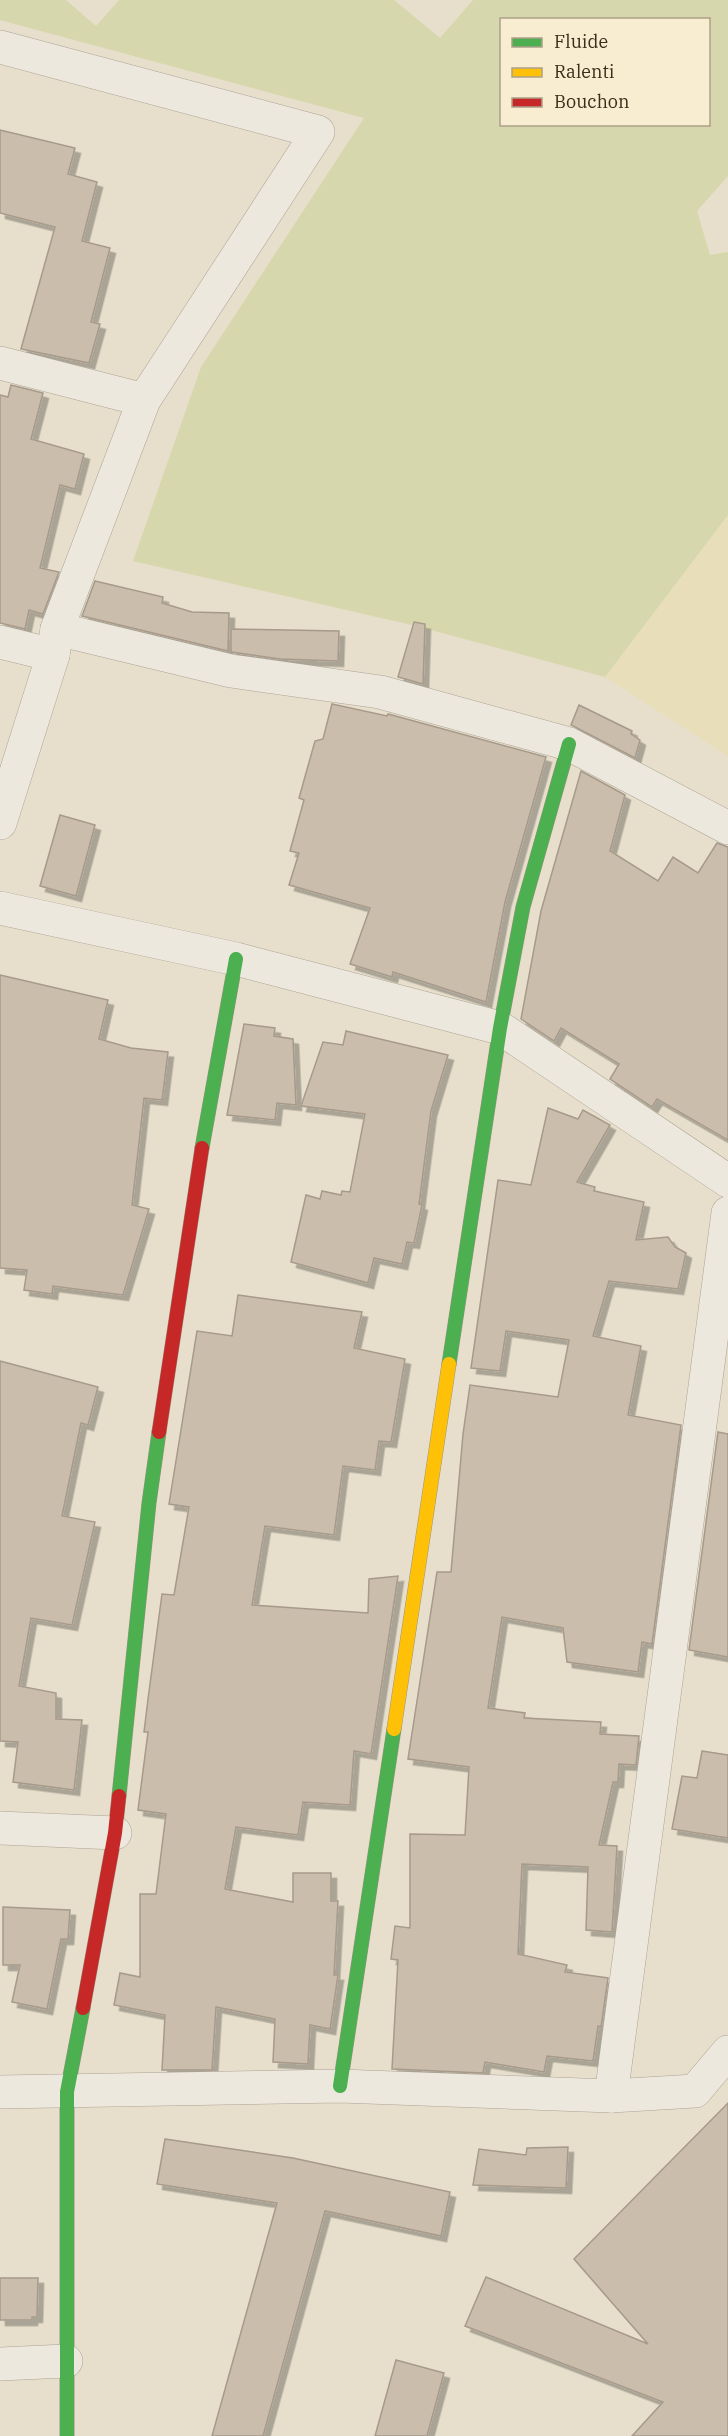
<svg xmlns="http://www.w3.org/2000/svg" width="728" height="2436" font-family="'IBM Plex Serif',serif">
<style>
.farmland{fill:#e8dfba}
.green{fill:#d6d7ac;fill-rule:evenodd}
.building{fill:#cbbdac;stroke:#a79a8a;stroke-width:1.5;filter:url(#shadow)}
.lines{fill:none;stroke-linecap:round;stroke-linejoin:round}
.street-casing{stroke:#aca395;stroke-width:34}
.fast-casing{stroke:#9b9385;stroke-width:15}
.slow-casing{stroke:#9b9385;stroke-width:15}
.jam-casing{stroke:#9b9385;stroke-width:15}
.street{stroke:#ede8de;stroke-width:33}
.fast{stroke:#4caf50;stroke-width:14}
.slow{stroke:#ffc107;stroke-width:14}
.jam{stroke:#c62828;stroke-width:14}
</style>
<defs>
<filter id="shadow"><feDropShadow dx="5.5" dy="5.5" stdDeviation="0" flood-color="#0004"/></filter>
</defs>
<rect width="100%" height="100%" fill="#e7dfcb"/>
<polygon class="farmland" points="728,515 728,756 605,677"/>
<path class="green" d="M0,0H66L96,26L119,0H394L440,38L473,0H728V176L697,211L710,255L728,252V515L605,677L416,626L133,561L201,367L364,118L0,20ZM502,20H708V124H502Z"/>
<g class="building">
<polygon points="0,130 75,148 68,174 97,182 82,241 110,248 91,322 100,324 89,363 21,349 55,227 0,213"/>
<polygon points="11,385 43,393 31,439 84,454 75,489 60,485 40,568 59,572 43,614 29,610 25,629 0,623 0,395 8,397"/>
<polygon points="95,581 163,597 162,603 192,612 229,613 228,651 82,616"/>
<polygon points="414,622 425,624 423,684 398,677"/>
<polygon points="231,629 339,631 338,661 280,659 231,652"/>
<polygon points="332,704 387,716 388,714 546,757 505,902 486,1002 393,972 392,977 350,964 370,908 289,885 299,853 290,851 304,800 299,798 315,741 323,739"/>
<polygon points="579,705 632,731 631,734 640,740 635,758 571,725"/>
<polygon points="581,771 625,795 610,851 658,881 673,857 698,873 717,843 728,847 728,1140 657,1099 652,1107 610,1079 619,1064 561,1028 554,1041 521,1019 541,911"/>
<polygon points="60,815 95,825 76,896 40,886"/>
<polygon points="0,975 108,1000 99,1039 131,1048 168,1052 162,1100 144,1098 132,1205 149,1209 123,1295 53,1286 52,1294 24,1290 27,1270 0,1268"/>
<polygon points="244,1024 275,1028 274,1036 293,1039 296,1105 277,1103 275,1120 227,1115"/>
<polygon points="346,1031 448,1055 431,1111 419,1204 422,1205 414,1243 407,1242 402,1264 374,1258 368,1283 291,1262 306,1195 320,1199 322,1191 341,1195 342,1191 350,1192 365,1114 301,1106 323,1042 343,1045"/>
<polygon points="548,1108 578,1119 583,1110 610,1125 577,1182 595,1187 594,1191 644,1202 636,1240 668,1237 675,1247 686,1253 678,1289 609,1281 593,1336 641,1346 628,1415 681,1425 652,1644 642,1642 638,1672 567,1662 563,1628 502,1617 488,1708 525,1713 524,1718 601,1722 600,1734 639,1736 636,1765 619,1764 618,1782 613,1782 599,1845 617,1846 612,1932 586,1930 588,1867 522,1864 518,1954 567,1965 565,1972 608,1978 601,2027 598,2026 593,2061 547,2056 544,2072 485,2062 483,2073 392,2069 398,1960 391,1959 395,1926 410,1928 410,1834 465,1835 469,1767 408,1759 437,1572 451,1572 463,1434 470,1385 558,1397 569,1340 506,1331 500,1371 471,1368 498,1180 531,1185"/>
<polygon points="238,1295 362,1312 354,1348 405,1359 391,1442 379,1441 375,1470 343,1466 334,1535 265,1526 252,1605 368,1613 369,1579 398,1576 371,1754 354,1751 350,1805 303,1802 298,1835 236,1827 225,1889 293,1902 293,1873 331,1873 331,1901 338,1901 334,1975 338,1975 330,2029 310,2025 308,2064 273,2062 275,2019 216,2007 212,2070 162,2070 165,2015 114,2005 120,1973 140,1977 140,1894 156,1894 166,1814 138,1810 148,1732 144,1732 148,1699 162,1594 174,1595 189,1507 169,1504 197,1331 232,1336"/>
<polygon points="0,1361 98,1387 88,1425 81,1423 62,1516 95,1522 72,1625 31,1618 19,1686 56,1693 56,1719 82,1720 74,1790 13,1782 18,1742 0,1741"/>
<polygon points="718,1432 728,1434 728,1657 689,1650"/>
<polygon points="702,1751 728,1755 728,1838 672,1829 682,1776 697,1778"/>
<polygon points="3,1907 70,1910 68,1939 61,1939 47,2009 12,2002 20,1965 3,1965"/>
<polygon points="728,2103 728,2436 632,2436 663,2402 465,2326 486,2277 648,2344 574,2259"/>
<polygon points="165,2139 293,2158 450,2192 441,2236 325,2211 263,2436 212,2436 277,2203 157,2184"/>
<polygon points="568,2147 566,2188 473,2185 479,2149 526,2155 527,2148"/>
<polygon points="0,2278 38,2278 37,2317 32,2317 32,2320 0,2320"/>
<polygon points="396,2360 444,2373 427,2436 375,2436"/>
</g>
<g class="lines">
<defs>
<g id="street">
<polyline points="0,47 318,132 144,400 57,629 53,655 0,823"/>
<polyline points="0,363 144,400"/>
<polyline points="57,629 231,671 380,692 569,744 728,828"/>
<polyline points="0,642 53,655"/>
<polyline points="0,908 236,959 500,1028 728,1181"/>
<polyline points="0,1828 115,1833"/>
<polyline points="0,2092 340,2086 611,2096 695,2091 728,2052"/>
<polyline points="611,2096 728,1213"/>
<polyline points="0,2364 66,2361"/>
</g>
<g id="fast">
<polyline points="202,1148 236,959"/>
<polyline points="449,1364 500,1028 523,907 569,744"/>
<polyline points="119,1796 149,1503 159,1432"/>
<polyline points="340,2086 394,1729"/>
<polyline points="67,2436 67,2092 83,2008"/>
</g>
<polyline id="slow" points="394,1729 449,1364"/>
<g id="jam">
<polyline points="159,1432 202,1148"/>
<polyline points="83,2008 115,1833 119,1796"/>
</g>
</defs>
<use href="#street" class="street-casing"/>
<use href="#fast" class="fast-casing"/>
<use href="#slow" class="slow-casing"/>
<use href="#jam" class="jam-casing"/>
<use href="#street" class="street"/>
<use href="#fast" class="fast"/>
<use href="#slow" class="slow"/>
<use href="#jam" class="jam"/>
</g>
<rect x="500" y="18" width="210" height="108" fill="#f8edd1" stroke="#aca089" stroke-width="1.5"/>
<rect x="512" y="38" width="30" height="9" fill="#4caf50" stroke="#aca089" stroke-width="1.5"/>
<text x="554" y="48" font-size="18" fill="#3b2c1c">Fluide</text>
<rect x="512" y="68" width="30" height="9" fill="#ffc107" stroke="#aca089" stroke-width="1.5"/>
<text x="554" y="78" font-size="18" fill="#3b2c1c">Ralenti</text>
<rect x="512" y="98" width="30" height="9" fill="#c62828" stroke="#aca089" stroke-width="1.5"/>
<text x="554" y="108" font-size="18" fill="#3b2c1c">Bouchon</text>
</svg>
